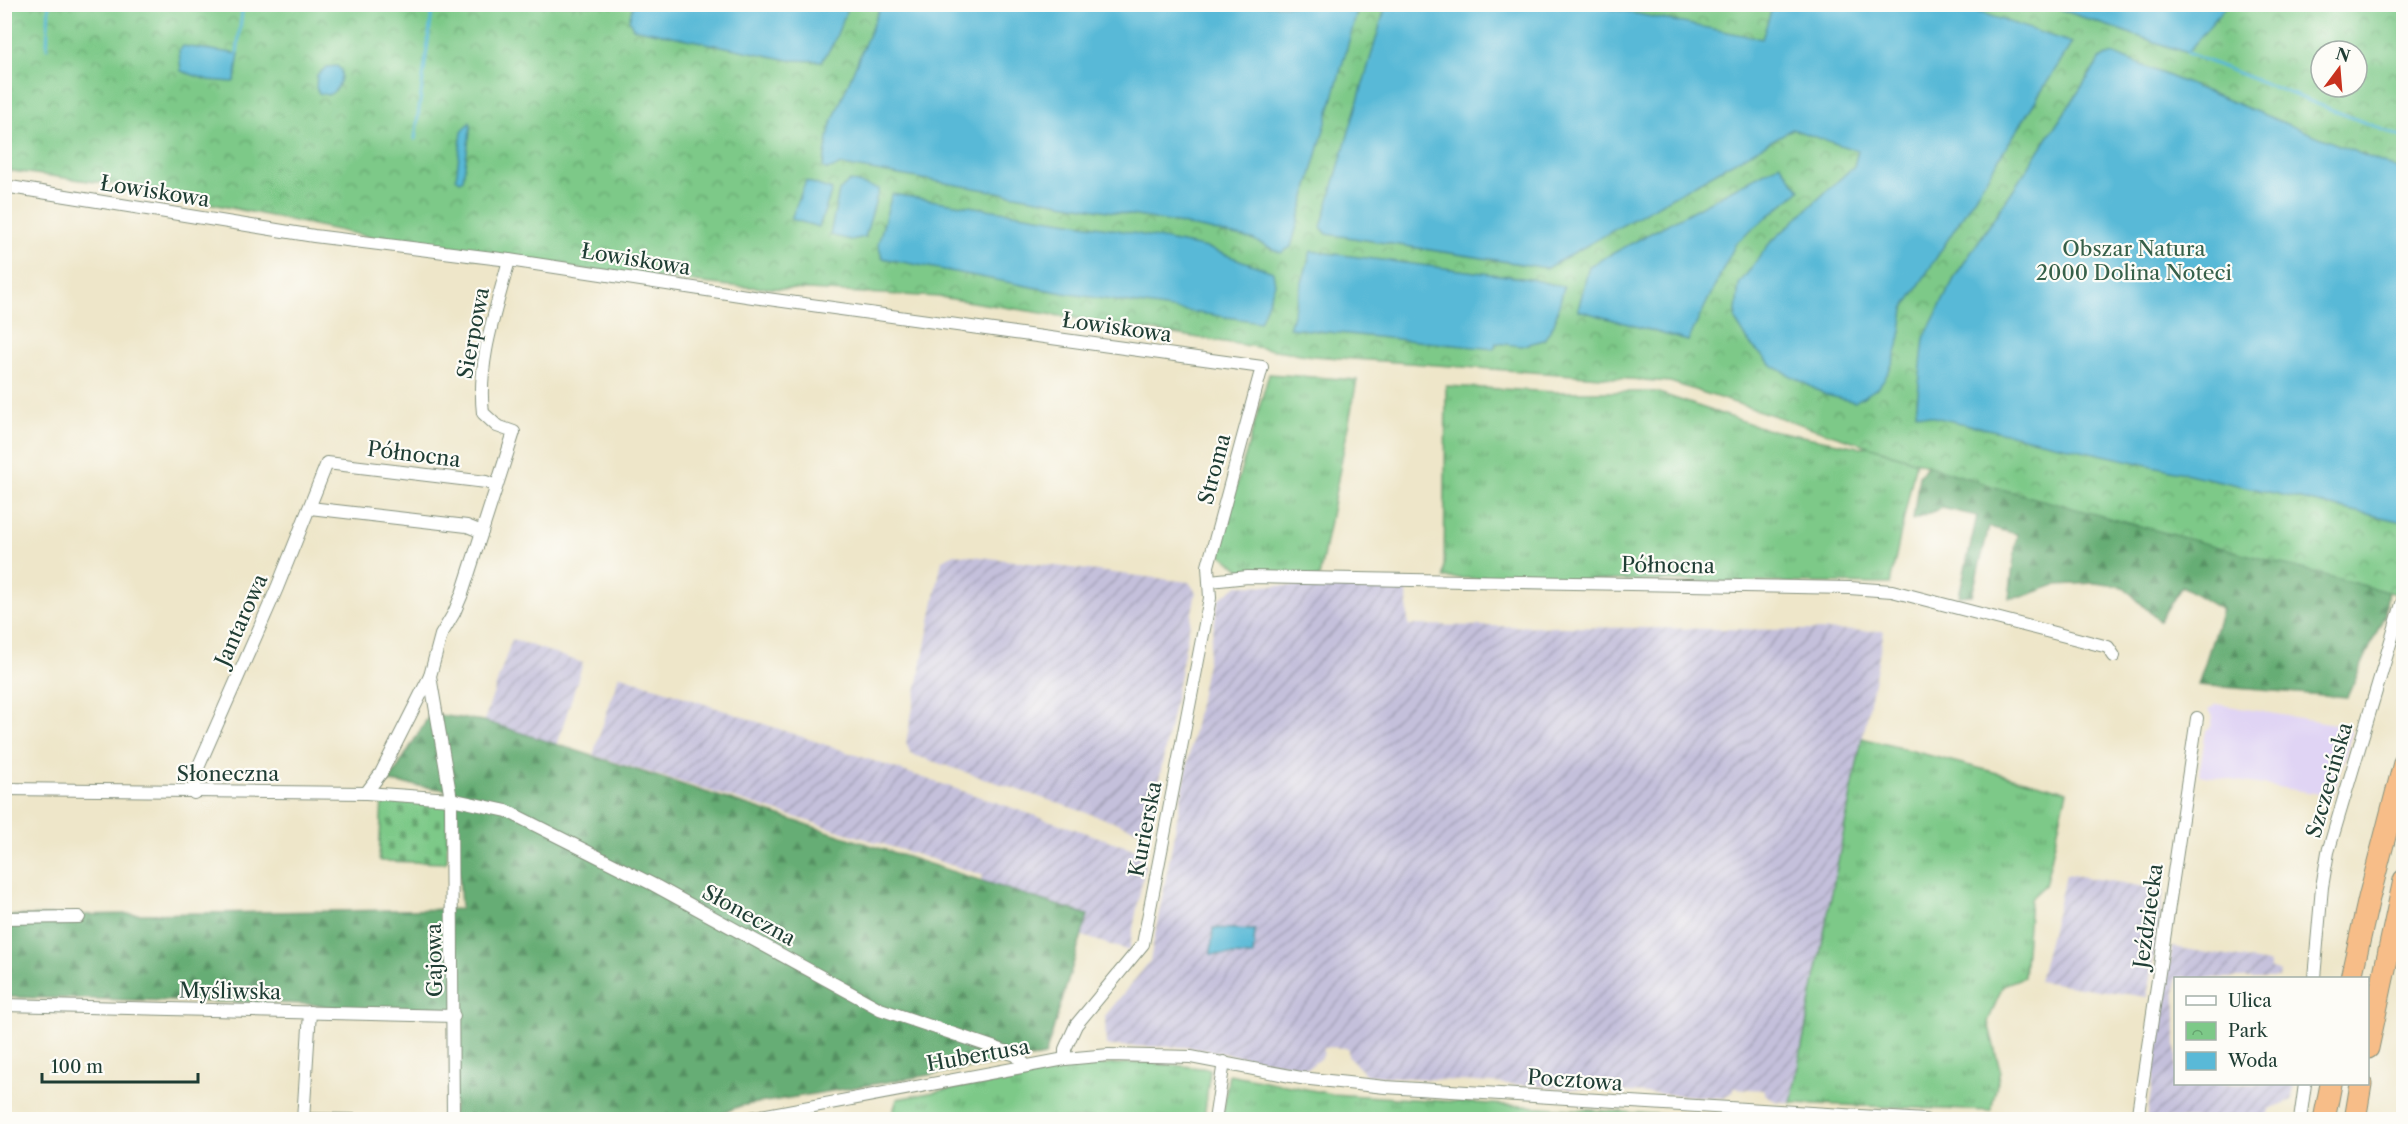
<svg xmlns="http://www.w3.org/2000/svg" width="2408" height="1124" font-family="'Libre Caslon Text',serif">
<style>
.built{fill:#e0d4f4}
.industrial{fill:url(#industrial-furrows)}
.grass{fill:url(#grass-tufts);stroke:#4e835e;stroke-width:1.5}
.forest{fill:url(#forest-firs);stroke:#427554;stroke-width:1.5}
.cemetery{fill:url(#cemetery-stones);stroke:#4e835e;stroke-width:1.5}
.park{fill:url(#park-crowns);stroke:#4e835e;stroke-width:1.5;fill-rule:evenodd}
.water{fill:#59b9d7;stroke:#3c7b86;stroke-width:1.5}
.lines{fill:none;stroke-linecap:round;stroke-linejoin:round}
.stream{stroke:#59b9d7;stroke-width:3}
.minor-casing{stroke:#86927e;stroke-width:14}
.motorway-casing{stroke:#86927e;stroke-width:23}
.minor{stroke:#fff;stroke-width:12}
.motorway{stroke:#f7bd88;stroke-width:21}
.labels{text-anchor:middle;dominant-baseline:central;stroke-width:4.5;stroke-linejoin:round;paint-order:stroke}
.street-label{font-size:21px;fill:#1f3d34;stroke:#fdfcf7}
.park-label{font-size:21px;fill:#366049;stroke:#fdfcf7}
</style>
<defs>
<pattern id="industrial-furrows" width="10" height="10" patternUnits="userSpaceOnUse" patternTransform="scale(1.5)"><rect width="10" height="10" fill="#c4c0db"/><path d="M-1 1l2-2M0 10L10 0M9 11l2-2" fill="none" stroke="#9f9db2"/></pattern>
<pattern id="grass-tufts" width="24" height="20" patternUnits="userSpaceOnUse" patternTransform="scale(1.5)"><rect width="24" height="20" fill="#7dc988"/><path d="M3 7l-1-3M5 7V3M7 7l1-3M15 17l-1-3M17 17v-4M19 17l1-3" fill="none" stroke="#66a470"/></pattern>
<pattern id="forest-firs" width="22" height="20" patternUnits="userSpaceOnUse" patternTransform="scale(1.5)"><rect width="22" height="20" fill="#66ad74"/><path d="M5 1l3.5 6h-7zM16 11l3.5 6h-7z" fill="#538e60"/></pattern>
<pattern id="cemetery-stones" width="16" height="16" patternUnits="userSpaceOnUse" patternTransform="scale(1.5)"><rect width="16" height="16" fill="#7dc988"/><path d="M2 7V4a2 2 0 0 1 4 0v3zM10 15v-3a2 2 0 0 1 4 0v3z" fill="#66a470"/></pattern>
<pattern id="park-crowns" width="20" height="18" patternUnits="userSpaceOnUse" patternTransform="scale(1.5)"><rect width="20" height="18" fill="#7dc988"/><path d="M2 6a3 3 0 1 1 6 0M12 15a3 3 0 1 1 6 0" fill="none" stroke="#66a470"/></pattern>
</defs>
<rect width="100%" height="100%" fill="#fdfcf7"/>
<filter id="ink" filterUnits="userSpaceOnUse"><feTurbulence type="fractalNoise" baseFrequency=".0167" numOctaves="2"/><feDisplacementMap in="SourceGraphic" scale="12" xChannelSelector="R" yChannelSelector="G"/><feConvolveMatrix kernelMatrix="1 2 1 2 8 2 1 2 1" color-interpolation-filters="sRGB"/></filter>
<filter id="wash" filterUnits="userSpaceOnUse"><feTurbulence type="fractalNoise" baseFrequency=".008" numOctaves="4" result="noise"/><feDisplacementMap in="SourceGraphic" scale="24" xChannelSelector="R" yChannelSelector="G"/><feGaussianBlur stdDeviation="1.35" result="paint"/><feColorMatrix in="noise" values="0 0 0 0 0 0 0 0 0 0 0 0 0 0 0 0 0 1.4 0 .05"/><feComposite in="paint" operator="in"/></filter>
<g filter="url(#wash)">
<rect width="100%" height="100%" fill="#eee6c9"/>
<polygon class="built" points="2217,704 2347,726 2352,732 2333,796 2199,775 2206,730 2211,727 2213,716 2209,710"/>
<g class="industrial">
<polygon points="955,554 1189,582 1196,592 1150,826 1141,831 911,754 906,743 942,560"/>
<polygon points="1238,585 1407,588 1408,625 1884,631 1791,1103 1775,1101 1765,1094 1765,1090 1733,1088 1733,1091 1724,1098 1366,1075 1348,1056 1348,1048 1324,1047 1323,1056 1308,1068 1188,1047 1106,1046 1105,1016 1150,961 1219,599"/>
<polygon points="512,639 583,663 557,744 484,721"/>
<polygon points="619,675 1137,850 1145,865 1129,951 975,901 983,875 593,755"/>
<polygon points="2066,874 2164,890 2147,997 2039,981"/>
<polygon points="2172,947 2269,963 2269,968 2280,972 2279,978 2176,978 2176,1084 2294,1084 2292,1100 2269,1109 2267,1119 2147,1119"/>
</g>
<g class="grass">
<polygon points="1269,374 1357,380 1319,578 1245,573 1217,552"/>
<polygon points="1446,386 1555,392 1656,392 1766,429 1858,447 1886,445 1919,447 1890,584 1444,578"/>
<polygon points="1862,738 2067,791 2045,885 2030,899 2024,977 2003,985 1988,1022 2000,1070 1991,1111 1791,1103"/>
<polygon points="1145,1062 1210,1069 1204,1119 891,1119 897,1099 1062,1068"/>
<polygon points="1229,1074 1332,1094 1733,1119 1222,1119"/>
</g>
<g class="forest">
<polygon points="1937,453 2389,581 2385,614 2347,697 2198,685 2222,610 2182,586 2159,621 2124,587 2095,583 2055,585 2022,597 2009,598 2017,534 1989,527 1972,595 1959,596 1977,516 1942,508 1913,520 1919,476"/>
<polygon points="430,714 484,721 1088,915 1045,1056 740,1106 705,1120 453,1119 458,1014 376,1014 309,1004 5,997 4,916 461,909 455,791 389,782"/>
</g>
<polygon class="cemetery" points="382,798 444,803 447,806 447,860 445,863 381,861 379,859"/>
<path class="park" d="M5,5H2403V596L2001,489L1670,382L1313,356L940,297L730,286L456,255L127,186L5,170ZM2321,51H2357V87H2321Z"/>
<g class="water">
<polygon points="633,5 633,4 849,5 833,44 822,61 789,60 633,28 629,20"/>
<polygon points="1359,5 1291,247 1281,253 1252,239 1171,222 842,165 827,170 823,167 830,127 881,5"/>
<path d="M1386,5H1593L1762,39L1773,5H1957L2072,43L1904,309C1901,335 1897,365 1879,386C1873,392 1862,397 1855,402L1826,395L1773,366L1750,344L1735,320L1739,284L1769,244L1854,166L1858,151L1792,129L1547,268L1327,234L1321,227Z"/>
<polygon points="2047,5 2227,5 2187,53"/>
<polygon points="183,46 239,54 235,80 233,82 208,80 181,71 179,51"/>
<polygon points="2114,54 2403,171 2403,522 1916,413 1924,338 1956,275 2101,58"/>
<path d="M337,66L341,70C342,80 338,91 328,95L319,93L316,88L317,75L327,67Z"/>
<polygon points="470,122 471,125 463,179 460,181 456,178 462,132"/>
<polygon points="1780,164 1800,190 1736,243 1688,341 1578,310 1589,266"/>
<polygon points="806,181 832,190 819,227 791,219"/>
<polygon points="850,181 879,189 865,237 851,240 830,235 839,191"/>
<polygon points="892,194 1108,228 1207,248 1273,272 1275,284 1260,322 1063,293 882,258 878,244"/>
<polygon points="1311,251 1530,279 1564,287 1554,324 1544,340 1521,346 1496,343 1494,349 1289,328"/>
<polygon points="1213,928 1255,930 1253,956 1211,954"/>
</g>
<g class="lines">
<g class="stream">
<polyline points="47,48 49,4"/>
<polyline points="237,53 243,4"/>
<polyline points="2187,53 2404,138"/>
<polyline points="415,139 433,4"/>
</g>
</g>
</g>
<g filter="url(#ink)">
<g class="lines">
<defs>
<g id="minor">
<polyline points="4,186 314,236 509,260 753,297 1262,367 1208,566 1210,598 1143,944 1076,1025 1065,1049 1065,1059"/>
<polyline points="310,508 467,526 482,532"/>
<polyline points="1210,581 1248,577 1849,588 1892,591 2108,647 2114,656"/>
<polyline points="4,789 366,793 451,799 507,811 654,885 880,1009 1016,1055 1026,1066"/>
<polyline points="194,793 197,770 277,588 327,463 486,482 496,486"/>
<polyline points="366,793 381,773 430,676"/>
<polyline points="4,918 79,917"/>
<polyline points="2314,978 2322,887 2328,852 2404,597"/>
<polyline points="4,1005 454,1016"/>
<polyline points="4,1118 5,1120"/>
<polyline points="303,1119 354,1120"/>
<polyline points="303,1120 310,1012"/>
<path d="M453,1120L451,799L430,676L441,635L454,613L462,594L514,432L497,426L483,413C477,362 496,310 509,260"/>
<polyline points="740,1120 1065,1059 1109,1055 1191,1057 1301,1078 1385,1087 1925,1120"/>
<polyline points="1215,1120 1224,1062"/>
<polyline points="2137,1120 2197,718"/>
<polyline points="2300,1120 2305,1084"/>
</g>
<g id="motorway">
<polyline points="2351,978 2369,898 2404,763"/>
<polyline points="2368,1048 2404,880"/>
<polyline points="2324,1120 2331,1084"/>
<polyline points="2355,1120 2361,1084"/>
</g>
</defs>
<use href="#minor" class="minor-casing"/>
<use href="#motorway" class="motorway-casing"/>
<use href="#minor" class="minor"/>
<use href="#motorway" class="motorway"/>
</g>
</g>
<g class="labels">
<g class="street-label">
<text transform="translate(155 191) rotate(9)">Łowiskowa</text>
<text transform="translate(636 259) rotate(9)">Łowiskowa</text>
<text transform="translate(1117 327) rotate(8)">Łowiskowa</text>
<text transform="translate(473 333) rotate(-79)">Sierpowa</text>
<text transform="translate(414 454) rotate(7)">Północna</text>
<text transform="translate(1214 469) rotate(-75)">Stroma</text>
<text transform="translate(1668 565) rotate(1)">Północna</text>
<text transform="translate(241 620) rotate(-66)">Jantarowa</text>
<text x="228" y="773">Słoneczna</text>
<text transform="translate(2329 780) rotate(-74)">Szczecińska</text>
<text transform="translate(1145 829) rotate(-79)">Kurierska</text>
<text transform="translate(749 915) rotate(29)">Słoneczna</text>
<text transform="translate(2148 916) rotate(-82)">Jeździecka</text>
<text transform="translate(434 960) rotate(-91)">Gajowa</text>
<text transform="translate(230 991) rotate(1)">Myśliwska</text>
<text transform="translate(978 1055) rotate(-10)">Hubertusa</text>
<text transform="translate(1575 1080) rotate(4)">Pocztowa</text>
</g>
<g class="park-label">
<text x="2134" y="248">Obszar Natura<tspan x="2134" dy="24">2000 Dolina Noteci</tspan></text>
</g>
</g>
<rect width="2408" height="1124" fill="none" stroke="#fdfcf7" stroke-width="24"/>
<rect x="2174" y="977" width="195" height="108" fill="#fdfcf7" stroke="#a4b0a9" stroke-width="1.5"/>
<rect x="2186" y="996" width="30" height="9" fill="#ffffff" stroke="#a4b0a9" stroke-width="1.5"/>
<text x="2228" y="1007" font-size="18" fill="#1f3d34">Ulica</text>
<rect x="2186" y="1022" width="30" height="18" fill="url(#park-crowns)" stroke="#a4b0a9" stroke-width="1.5"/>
<text x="2228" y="1037" font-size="18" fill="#1f3d34">Park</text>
<rect x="2186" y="1052" width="30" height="18" fill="#59b9d7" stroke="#a4b0a9" stroke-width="1.5"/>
<text x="2228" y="1067" font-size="18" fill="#1f3d34">Woda</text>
<g transform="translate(2339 69) rotate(16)"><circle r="28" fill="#fdfcf7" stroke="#a4b0a9" stroke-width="1.5"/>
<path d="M0-4.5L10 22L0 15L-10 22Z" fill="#c8321e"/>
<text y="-9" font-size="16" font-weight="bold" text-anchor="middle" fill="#1f3d34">N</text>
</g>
<path d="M42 1073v9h156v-9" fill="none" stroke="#1f3d34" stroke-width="3"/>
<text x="51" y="1073" font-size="18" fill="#1f3d34" stroke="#fdfcf7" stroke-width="4.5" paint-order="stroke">100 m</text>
</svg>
